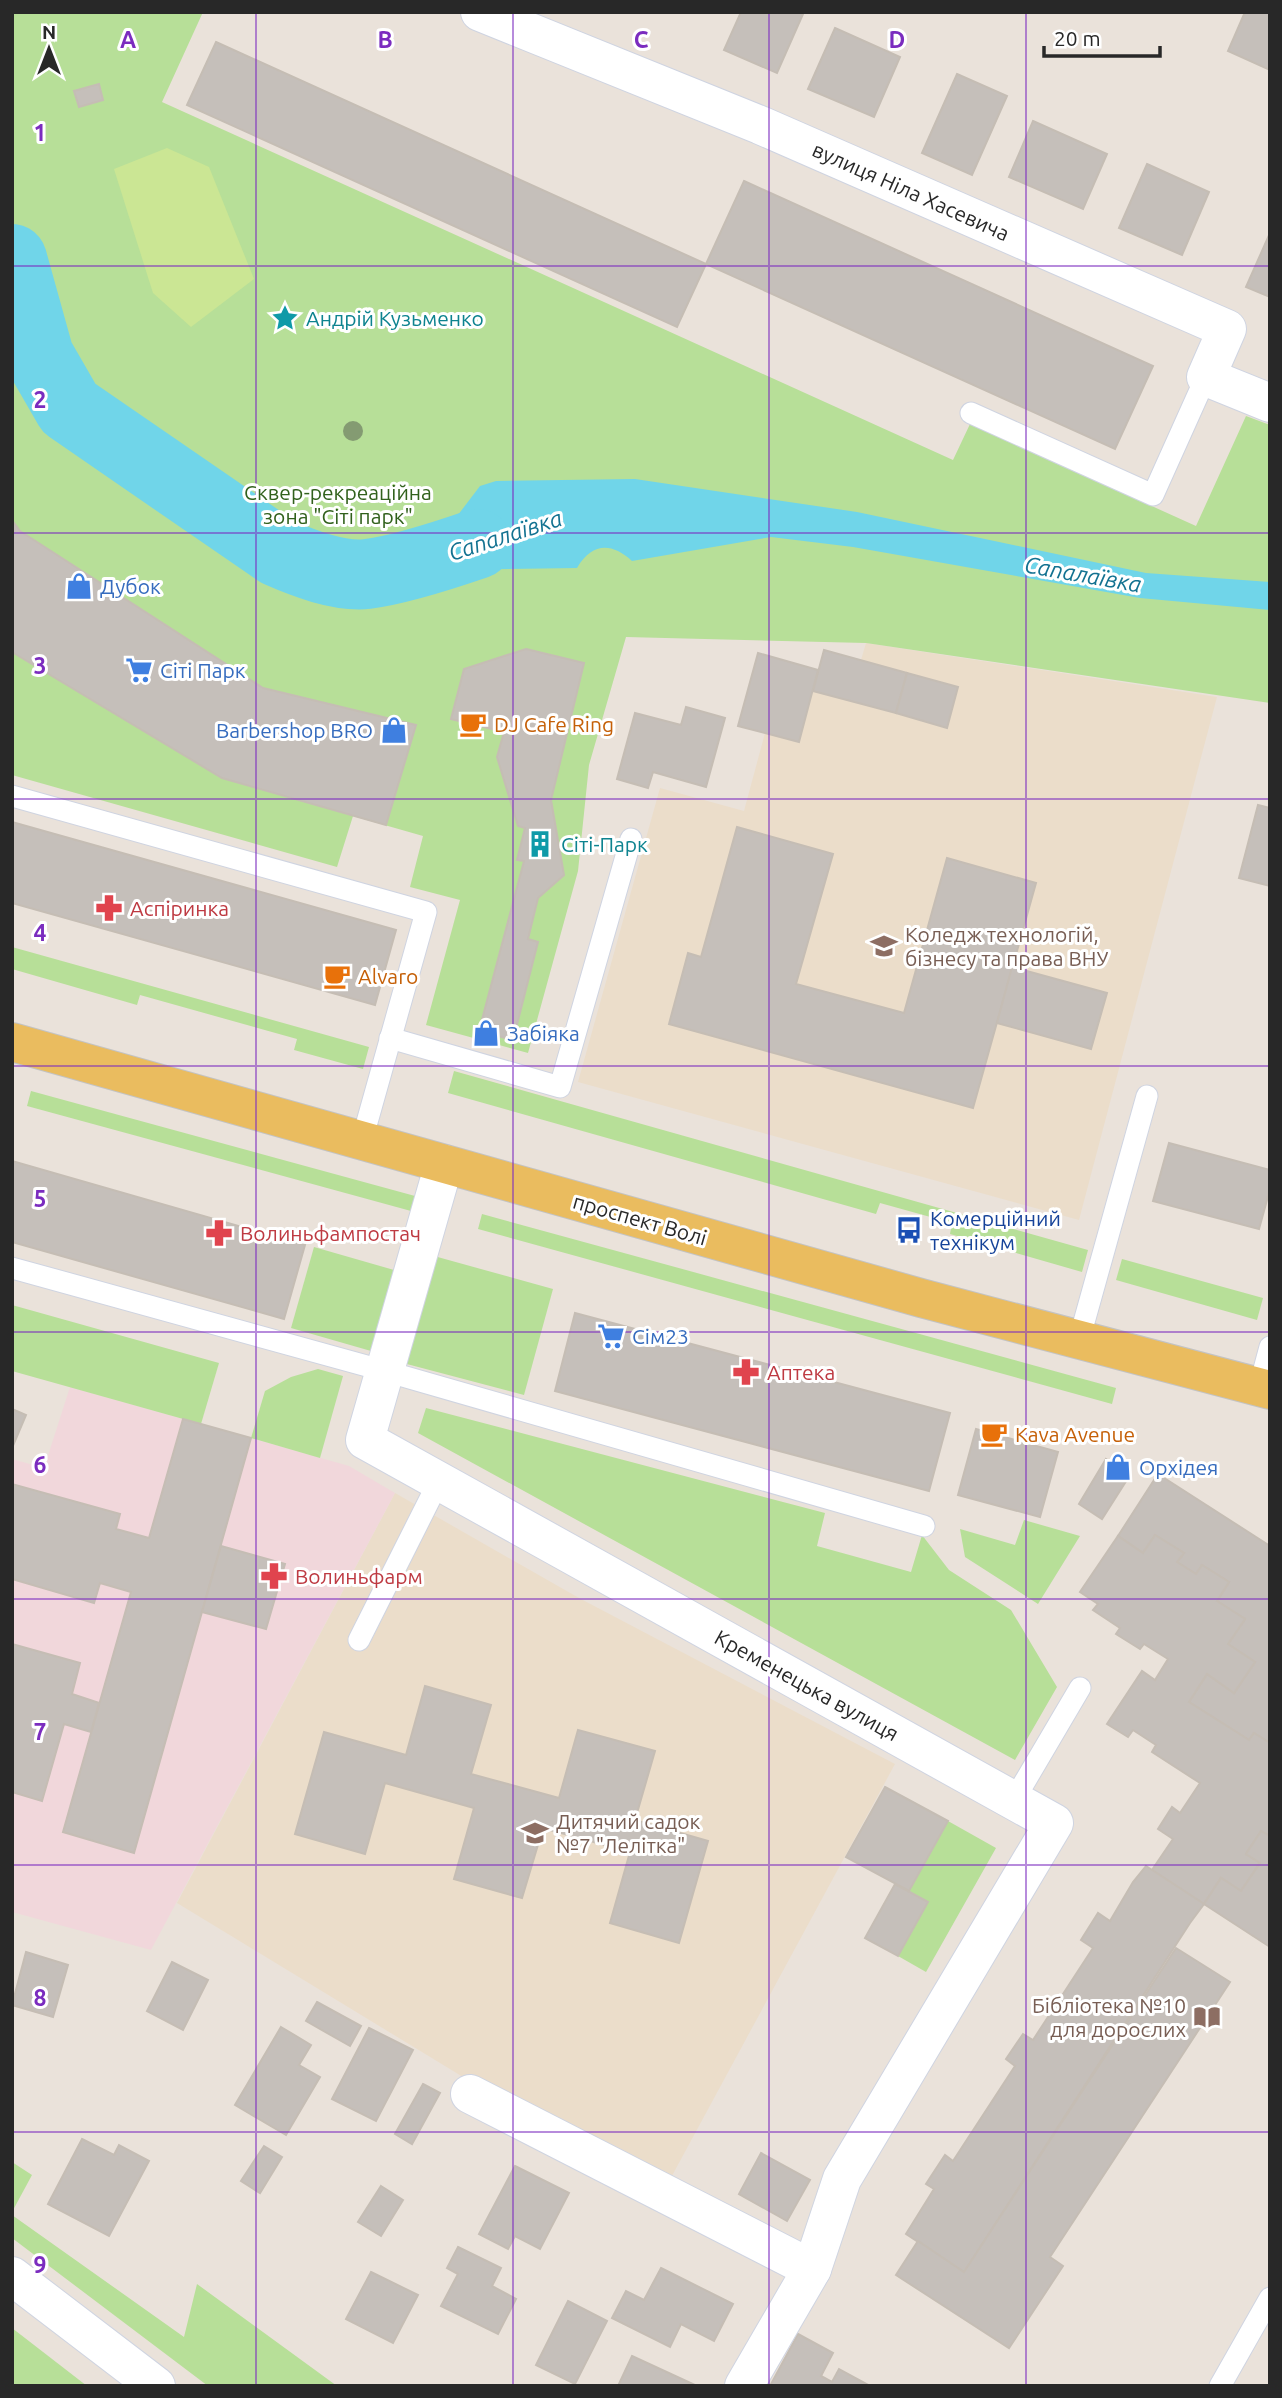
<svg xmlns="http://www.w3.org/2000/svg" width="1282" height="2398" font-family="Ubuntu,sans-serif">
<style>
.education{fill:#ebddca}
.medical{fill:#f1d7db}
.green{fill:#b7df98}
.pitch{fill:#cbe694}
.water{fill:#70d5e9}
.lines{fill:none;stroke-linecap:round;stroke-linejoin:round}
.river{stroke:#70d5e9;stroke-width:70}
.building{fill:#c5bfba;stroke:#c5bdb4;stroke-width:2}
.service-casing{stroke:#cfd4e1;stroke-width:23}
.minor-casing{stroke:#cfd4e1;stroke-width:40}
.tertiary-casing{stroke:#cfd4e1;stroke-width:40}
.primary-casing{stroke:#c3c3c3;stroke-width:40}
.service{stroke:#fff;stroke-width:21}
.minor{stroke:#fff;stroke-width:38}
.tertiary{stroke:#fff;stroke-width:38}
.primary{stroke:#eabc5f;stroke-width:38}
.tree{fill:#849b72}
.grid{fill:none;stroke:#7b2cbf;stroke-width:2;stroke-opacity:0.55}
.labels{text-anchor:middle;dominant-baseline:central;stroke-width:6;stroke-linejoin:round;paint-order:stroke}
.street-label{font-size:21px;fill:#282828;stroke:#fff}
.culture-label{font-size:21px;fill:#0d838f;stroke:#fff;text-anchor:start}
.park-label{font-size:21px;fill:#31611c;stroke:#fff}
.shop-label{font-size:21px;fill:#366cbe;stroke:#fff;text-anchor:start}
.food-label{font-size:21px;fill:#c56008;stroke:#fff;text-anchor:start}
.health-label{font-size:21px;fill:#be3a42;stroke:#fff;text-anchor:start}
.education-label{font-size:21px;fill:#785e54;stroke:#fff;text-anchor:start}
.transit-label{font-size:21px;fill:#164399;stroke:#fff;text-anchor:start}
.water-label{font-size:23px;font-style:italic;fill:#137291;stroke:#fff}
.grid-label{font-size:23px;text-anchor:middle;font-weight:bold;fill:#7b2cbf;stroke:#fff;stroke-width:6;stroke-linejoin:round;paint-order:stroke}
</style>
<rect width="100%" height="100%" fill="#eae2da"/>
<g class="education">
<polygon points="866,643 1217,697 1079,1220 578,1082 660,788 744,811 765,733 758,653 818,670 824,650 861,660"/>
<polygon points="395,1493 579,1598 895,1764 667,2185 468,2080 177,1903"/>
</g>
<polygon class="medical" points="70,1387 349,1466 395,1493 151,1950 12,1912 12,1459 44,1468"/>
<g class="green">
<polygon points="12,12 203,12 162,102 953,460 970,424 1196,526 1246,416 1270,425 1270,703 866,643 626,637 589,765 578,871 528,1053 426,1025 460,900 410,887 423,836 353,816 337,867 12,775"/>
<polygon points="12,947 369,1047 363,1069 294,1050 297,1039 140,995 137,1005 12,969"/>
<polygon points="454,1071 1088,1250 1082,1272 950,1234 952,1223 880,1203 876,1214 448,1093"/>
<polygon points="31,1091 415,1196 411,1211 27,1106"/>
<polygon points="482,1214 1116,1388 1112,1404 478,1229"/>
<polygon points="314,1247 394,1270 371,1351 291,1328"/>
<polygon points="434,1256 553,1289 524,1395 403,1363"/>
<polygon points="1122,1259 1263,1298 1257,1320 1116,1280"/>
<polygon points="12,1305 219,1363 201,1424 12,1371"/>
<polygon points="318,1369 343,1376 320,1458 251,1438 265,1391 291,1377"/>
<polygon points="426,1408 825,1513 817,1546 911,1572 922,1535 949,1570 1011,1610 1057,1687 1015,1760 418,1433"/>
<polygon points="1024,1520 1080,1536 1038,1604 965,1557 960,1529 1015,1545"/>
<polygon points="948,1821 996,1848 926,1972 898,1956 928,1902 909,1891"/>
<polygon points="12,2162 32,2175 12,2212"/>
<polygon points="12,2215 184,2337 197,2284 337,2386 208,2386 12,2238"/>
<polygon points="12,2328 87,2386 12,2386"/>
</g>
<polygon class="pitch" points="167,148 209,167 254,279 191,327 153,293 114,169"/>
<path class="water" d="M635,479L857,512L1146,573L1270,582V610L1140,598L853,547L771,537L632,561C611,542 592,543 577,568L442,570L385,581L386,565L429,553L480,486L496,481Z"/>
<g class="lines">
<path class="river" d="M12,259L39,356L69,408L278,552C303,563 339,577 367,574C400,570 445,555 477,544"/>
</g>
<g class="building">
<polygon points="741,12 798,12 803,14 777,73 724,50"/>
<polygon points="1245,12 1270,12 1270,70 1228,51"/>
<polygon points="835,28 900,57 874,117 808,89"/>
<polygon points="216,42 706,264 677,327 187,105"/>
<polygon points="957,74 1007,96 972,175 922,153"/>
<polygon points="99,84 103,100 79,107 74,91"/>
<polygon points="1033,121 1107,154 1083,209 1009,177"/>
<polygon points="1147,164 1209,192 1182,255 1119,228"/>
<polygon points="744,181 1153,366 1115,449 706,264"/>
<polygon points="1270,233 1270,297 1246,287"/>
<polygon points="12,520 20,531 263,688 416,725 386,825 222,778 12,652"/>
<polygon points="526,649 584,663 551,800 564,875 538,898 528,939 538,942 513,1040 479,1031 524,861 517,860 525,828 518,826 497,757 504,732 451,719 464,669"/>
<polygon points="824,650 907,673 896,713 813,691"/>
<polygon points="758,653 818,670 799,742 738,726"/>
<polygon points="907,673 958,687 947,728 896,713"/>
<polygon points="686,707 725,718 706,787 653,772 648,788 617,779 635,713 681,725"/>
<polygon points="1258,805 1270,808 1270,886 1239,878"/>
<polygon points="12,822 396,930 375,1005 12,903"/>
<polygon points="737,827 833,854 796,984 904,1013 947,858 1036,883 973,1108 669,1024 688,953 701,957"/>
<polygon points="1012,967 1107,993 1091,1049 997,1023"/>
<polygon points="1169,1143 1270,1170 1270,1189 1259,1229 1153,1201"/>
<polygon points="12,1161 305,1245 284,1319 12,1242"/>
<polygon points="575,1313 950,1413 929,1491 555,1391"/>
<polygon points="12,1409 26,1415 12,1448"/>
<polygon points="183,1419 251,1438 134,1853 63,1832 131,1592 100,1583 94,1603 12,1579 12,1484 120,1514 116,1529 149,1538"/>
<polygon points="976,1429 1058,1452 1040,1517 958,1495"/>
<polygon points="1106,1459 1130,1475 1102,1519 1079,1504"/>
<polygon points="1158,1474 1270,1546 1270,1743 1254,1733 1249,1740 1189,1702 1207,1674 1234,1693 1255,1662 1228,1644 1245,1619 1217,1601 1229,1582 1202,1565 1196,1574 1177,1562 1184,1553 1155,1535 1143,1553 1118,1536"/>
<polygon points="1155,1535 1184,1553 1177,1562 1196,1574 1202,1565 1229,1582 1217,1601 1245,1619 1228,1644 1255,1662 1234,1693 1207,1674 1189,1702 1249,1740 1254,1733 1270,1743 1270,1836 1261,1831 1246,1854 1260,1863 1241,1891 1221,1878 1204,1904 1152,1870 1173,1839 1158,1829 1172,1807 1180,1813 1200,1783 1152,1752 1156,1745 1133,1730 1128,1737 1107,1724 1142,1671 1155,1680 1168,1659 1144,1644 1140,1649 1116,1634 1120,1628 1093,1610 1098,1604 1080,1592 1118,1536 1143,1553"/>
<polygon points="221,1546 285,1564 266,1629 202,1612"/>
<polygon points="12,1644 80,1663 72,1694 99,1703 91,1732 64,1724 42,1801 12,1792"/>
<polygon points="425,1686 491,1705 471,1774 559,1798 578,1730 655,1751 635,1820 708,1841 679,1943 610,1923 630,1852 543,1828 522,1898 454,1879 474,1808 385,1783 365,1854 295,1834 324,1732 406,1755"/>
<polygon points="885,1787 948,1821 909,1891 846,1857"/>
<polygon points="1261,1831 1270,1836 1270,1947 1204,1904 1221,1878 1241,1891 1260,1863 1246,1854"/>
<polygon points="1146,1866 1204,1904 1190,1923 964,2272 906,2234 934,2189 926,2184 945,2155 953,2161 1015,2066 1006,2059 1023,2034 1033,2040 1093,1948 1081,1940 1098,1913 1110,1921 1133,1882"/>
<polygon points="895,1884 928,1902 898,1956 865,1938"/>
<polygon points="1176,1948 1230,1982 1050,2257 1063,2266 1009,2348 896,2275 918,2241 964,2272"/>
<polygon points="26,1952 68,1965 53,2017 12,2005"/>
<polygon points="172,1962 208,1980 183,2030 147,2011"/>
<polygon points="317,2002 361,2026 350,2046 306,2021"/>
<polygon points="281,2027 311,2045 299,2065 320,2077 286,2135 235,2105"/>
<polygon points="369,2028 413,2050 376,2121 332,2099"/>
<polygon points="423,2084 440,2093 412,2144 395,2134"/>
<polygon points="82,2139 114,2155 119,2145 149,2161 109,2236 48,2204"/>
<polygon points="264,2146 282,2157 260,2193 241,2181"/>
<polygon points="761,2153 810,2180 787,2221 739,2194"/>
<polygon points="515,2166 569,2193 540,2249 515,2236 508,2249 479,2234"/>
<polygon points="381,2186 403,2200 381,2236 358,2222"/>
<polygon points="458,2247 501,2268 492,2286 516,2299 498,2334 441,2306 458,2274 447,2268"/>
<polygon points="661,2268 733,2304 714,2341 681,2324 670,2347 612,2318 626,2291 644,2300"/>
<polygon points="371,2272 418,2295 393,2343 346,2319"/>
<polygon points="568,2301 607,2321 575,2384 536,2365"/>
<polygon points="798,2334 833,2353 821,2376 832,2382 839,2369 870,2386 770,2386"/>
<polygon points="632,2356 697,2386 618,2386"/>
</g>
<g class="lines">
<defs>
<g id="service">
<polyline points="971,413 1153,495 1206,377"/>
<polyline points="12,796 426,912 362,1140"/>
<polyline points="390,1038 560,1087 631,839"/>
<polyline points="12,1268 385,1371 924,1526"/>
<polyline points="1079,1340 1147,1096"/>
<polyline points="1259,1388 1270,1347"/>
<polyline points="359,1640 439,1481"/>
<polyline points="1014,1800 1080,1688"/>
<polyline points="1220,2386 1270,2298"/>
</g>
<g id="minor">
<polyline points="480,12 760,125 1227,329 1206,377 1270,403"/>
<polyline points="444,1164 365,1440 1054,1823 842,2179 812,2269 744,2386"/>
<polyline points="470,2094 812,2269"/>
</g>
<polyline id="tertiary" points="12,2276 156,2386"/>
<polyline id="primary" points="12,1042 921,1298 1270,1390"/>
</defs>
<use href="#service" class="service-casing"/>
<use href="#minor" class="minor-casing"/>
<use href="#tertiary" class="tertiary-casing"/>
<use href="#primary" class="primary-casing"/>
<use href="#service" class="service"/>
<use href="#minor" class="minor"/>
<use href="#tertiary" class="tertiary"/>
<use href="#primary" class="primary"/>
</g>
<circle class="tree" cx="353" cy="431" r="10"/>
<path class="grid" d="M256,12V2386M513,12V2386M769,12V2386M1026,12V2386M12,266H1270M12,533H1270M12,799H1270M12,1066H1270M12,1332H1270M12,1599H1270M12,1865H1270M12,2132H1270"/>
<defs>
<symbol id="sight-bare" viewBox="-9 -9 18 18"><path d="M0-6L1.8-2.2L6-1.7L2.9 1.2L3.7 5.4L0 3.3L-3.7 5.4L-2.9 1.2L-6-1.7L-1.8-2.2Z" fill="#0f9aa8" stroke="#fff" stroke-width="2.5" paint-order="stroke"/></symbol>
<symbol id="shop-bare" viewBox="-9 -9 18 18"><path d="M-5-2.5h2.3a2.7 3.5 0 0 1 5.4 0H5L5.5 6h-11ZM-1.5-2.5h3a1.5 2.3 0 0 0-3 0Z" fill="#3f7fe0" stroke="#fff" stroke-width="2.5" paint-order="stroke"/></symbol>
<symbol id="supermarket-bare" viewBox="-9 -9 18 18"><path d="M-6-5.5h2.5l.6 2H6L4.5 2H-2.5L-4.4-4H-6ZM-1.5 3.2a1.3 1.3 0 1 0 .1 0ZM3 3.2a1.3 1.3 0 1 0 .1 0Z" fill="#3f7fe0" stroke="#fff" stroke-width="2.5" paint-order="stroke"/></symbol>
<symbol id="cafe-bare" viewBox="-9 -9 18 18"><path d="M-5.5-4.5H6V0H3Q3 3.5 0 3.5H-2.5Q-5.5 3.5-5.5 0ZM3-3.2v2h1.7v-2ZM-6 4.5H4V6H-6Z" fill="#e8710a" stroke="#fff" stroke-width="2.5" paint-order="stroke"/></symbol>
<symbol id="building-bare" viewBox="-9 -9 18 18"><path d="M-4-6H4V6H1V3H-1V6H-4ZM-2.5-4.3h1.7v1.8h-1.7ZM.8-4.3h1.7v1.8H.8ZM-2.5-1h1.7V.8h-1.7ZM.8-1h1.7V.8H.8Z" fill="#0f9aa8" stroke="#fff" stroke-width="2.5" paint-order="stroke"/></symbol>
<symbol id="pharmacy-bare" viewBox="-9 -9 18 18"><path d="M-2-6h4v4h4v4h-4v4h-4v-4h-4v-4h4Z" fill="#e0444e" stroke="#fff" stroke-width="2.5" paint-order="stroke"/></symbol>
<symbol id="university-bare" viewBox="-9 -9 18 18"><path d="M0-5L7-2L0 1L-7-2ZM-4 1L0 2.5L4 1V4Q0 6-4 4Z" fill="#8d6e63" stroke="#fff" stroke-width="2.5" paint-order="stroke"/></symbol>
<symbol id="bus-bare" viewBox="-9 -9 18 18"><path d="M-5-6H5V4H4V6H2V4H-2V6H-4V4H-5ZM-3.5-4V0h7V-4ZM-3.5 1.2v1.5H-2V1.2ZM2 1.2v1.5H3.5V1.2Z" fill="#1a4fb4" stroke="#fff" stroke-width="2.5" paint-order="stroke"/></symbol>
<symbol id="school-bare" viewBox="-9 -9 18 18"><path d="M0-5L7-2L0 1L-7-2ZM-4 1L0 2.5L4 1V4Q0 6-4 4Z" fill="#8d6e63" stroke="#fff" stroke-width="2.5" paint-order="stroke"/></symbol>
<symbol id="library-bare" viewBox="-9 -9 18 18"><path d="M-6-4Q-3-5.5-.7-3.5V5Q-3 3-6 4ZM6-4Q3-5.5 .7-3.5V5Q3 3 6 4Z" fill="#8d6e63" stroke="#fff" stroke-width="2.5" paint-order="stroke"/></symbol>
</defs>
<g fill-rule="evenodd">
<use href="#sight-bare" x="266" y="299" width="38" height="38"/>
<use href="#shop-bare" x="60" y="567" width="38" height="38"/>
<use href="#supermarket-bare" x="120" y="651" width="38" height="38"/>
<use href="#cafe-bare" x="454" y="705" width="38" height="38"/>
<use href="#shop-bare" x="375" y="711" width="38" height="38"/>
<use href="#building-bare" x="521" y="825" width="38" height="38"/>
<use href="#pharmacy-bare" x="90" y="889" width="38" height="38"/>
<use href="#university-bare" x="865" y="927" width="38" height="38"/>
<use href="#cafe-bare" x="318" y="957" width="38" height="38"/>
<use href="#shop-bare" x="467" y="1014" width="38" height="38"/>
<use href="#bus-bare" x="890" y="1211" width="38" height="38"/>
<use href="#pharmacy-bare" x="200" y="1214" width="38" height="38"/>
<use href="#supermarket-bare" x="592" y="1317" width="38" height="38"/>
<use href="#pharmacy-bare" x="727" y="1353" width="38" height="38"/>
<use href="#cafe-bare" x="975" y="1415" width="38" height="38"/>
<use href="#shop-bare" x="1099" y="1448" width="38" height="38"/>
<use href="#pharmacy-bare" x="255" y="1557" width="38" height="38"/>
<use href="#school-bare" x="516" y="1814" width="38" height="38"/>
<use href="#library-bare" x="1188" y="1998" width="38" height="38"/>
</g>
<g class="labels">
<g class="street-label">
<text transform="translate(911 191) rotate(24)">вулиця Ніла Хасевича</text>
<text transform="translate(640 1219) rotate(16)">проспект Волі</text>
<text transform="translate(807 1685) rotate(29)">Кременецька вулиця</text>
</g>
<g class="culture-label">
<text x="306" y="318">Андрій Кузьменко</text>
<text x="561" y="844">Сіті-Парк</text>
</g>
<g class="park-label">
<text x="338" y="492">Сквер-рекреаційна<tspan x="338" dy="24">зона "Сіті парк"</tspan></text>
</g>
<g class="shop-label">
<text x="100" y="586">Дубок</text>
<text x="160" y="670">Сіті Парк</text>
<text x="373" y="730" text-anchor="end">Barbershop BRO</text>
<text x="507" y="1033">Забіяка</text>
<text x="632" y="1336">Сім23</text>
<text x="1139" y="1467">Орхідея</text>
</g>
<g class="food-label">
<text x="494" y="724">DJ Cafe Ring</text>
<text x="358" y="976">Alvaro</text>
<text x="1015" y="1434">Kava Avenue</text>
</g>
<g class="health-label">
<text x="130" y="908">Аспіринка</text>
<text x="240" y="1233">Волиньфампостач</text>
<text x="767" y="1372">Аптека</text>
<text x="295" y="1576">Волиньфарм</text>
</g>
<g class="education-label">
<text x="905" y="934">Коледж технологій,<tspan x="905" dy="24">бізнесу та права ВНУ</tspan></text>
<text x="556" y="1821">Дитячий садок<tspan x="556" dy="24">№7 "Лелітка"</tspan></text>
<text x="1186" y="2005" text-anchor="end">Бібліотека №10<tspan x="1186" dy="24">для дорослих</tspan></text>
</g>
<g class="transit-label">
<text x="930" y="1218">Комерційний<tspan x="930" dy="24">технікум</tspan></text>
</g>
<g class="water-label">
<text transform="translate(505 535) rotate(-18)">Сапалаївка</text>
<text transform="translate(1083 574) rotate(10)">Сапалаївка</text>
</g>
</g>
<g class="grid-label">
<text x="128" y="48">A</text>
<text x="385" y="48">B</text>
<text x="641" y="48">C</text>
<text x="897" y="48">D</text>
<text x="40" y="141">1</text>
<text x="40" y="408">2</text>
<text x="40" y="674">3</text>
<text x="40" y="941">4</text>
<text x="40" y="1207">5</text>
<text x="40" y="1473">6</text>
<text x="40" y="1740">7</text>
<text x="40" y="2006">8</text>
<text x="40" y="2273">9</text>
</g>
<rect width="1282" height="2398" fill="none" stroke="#282828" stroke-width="28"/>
<g transform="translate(49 49)" stroke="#ffffff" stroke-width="5" paint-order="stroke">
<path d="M0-5L12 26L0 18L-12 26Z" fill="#282828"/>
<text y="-10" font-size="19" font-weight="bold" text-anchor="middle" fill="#282828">N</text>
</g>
<path d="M1044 46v10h116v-10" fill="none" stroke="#282828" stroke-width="3.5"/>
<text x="1054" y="46" font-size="21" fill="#282828" stroke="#ffffff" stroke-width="5" paint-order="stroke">20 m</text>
</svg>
